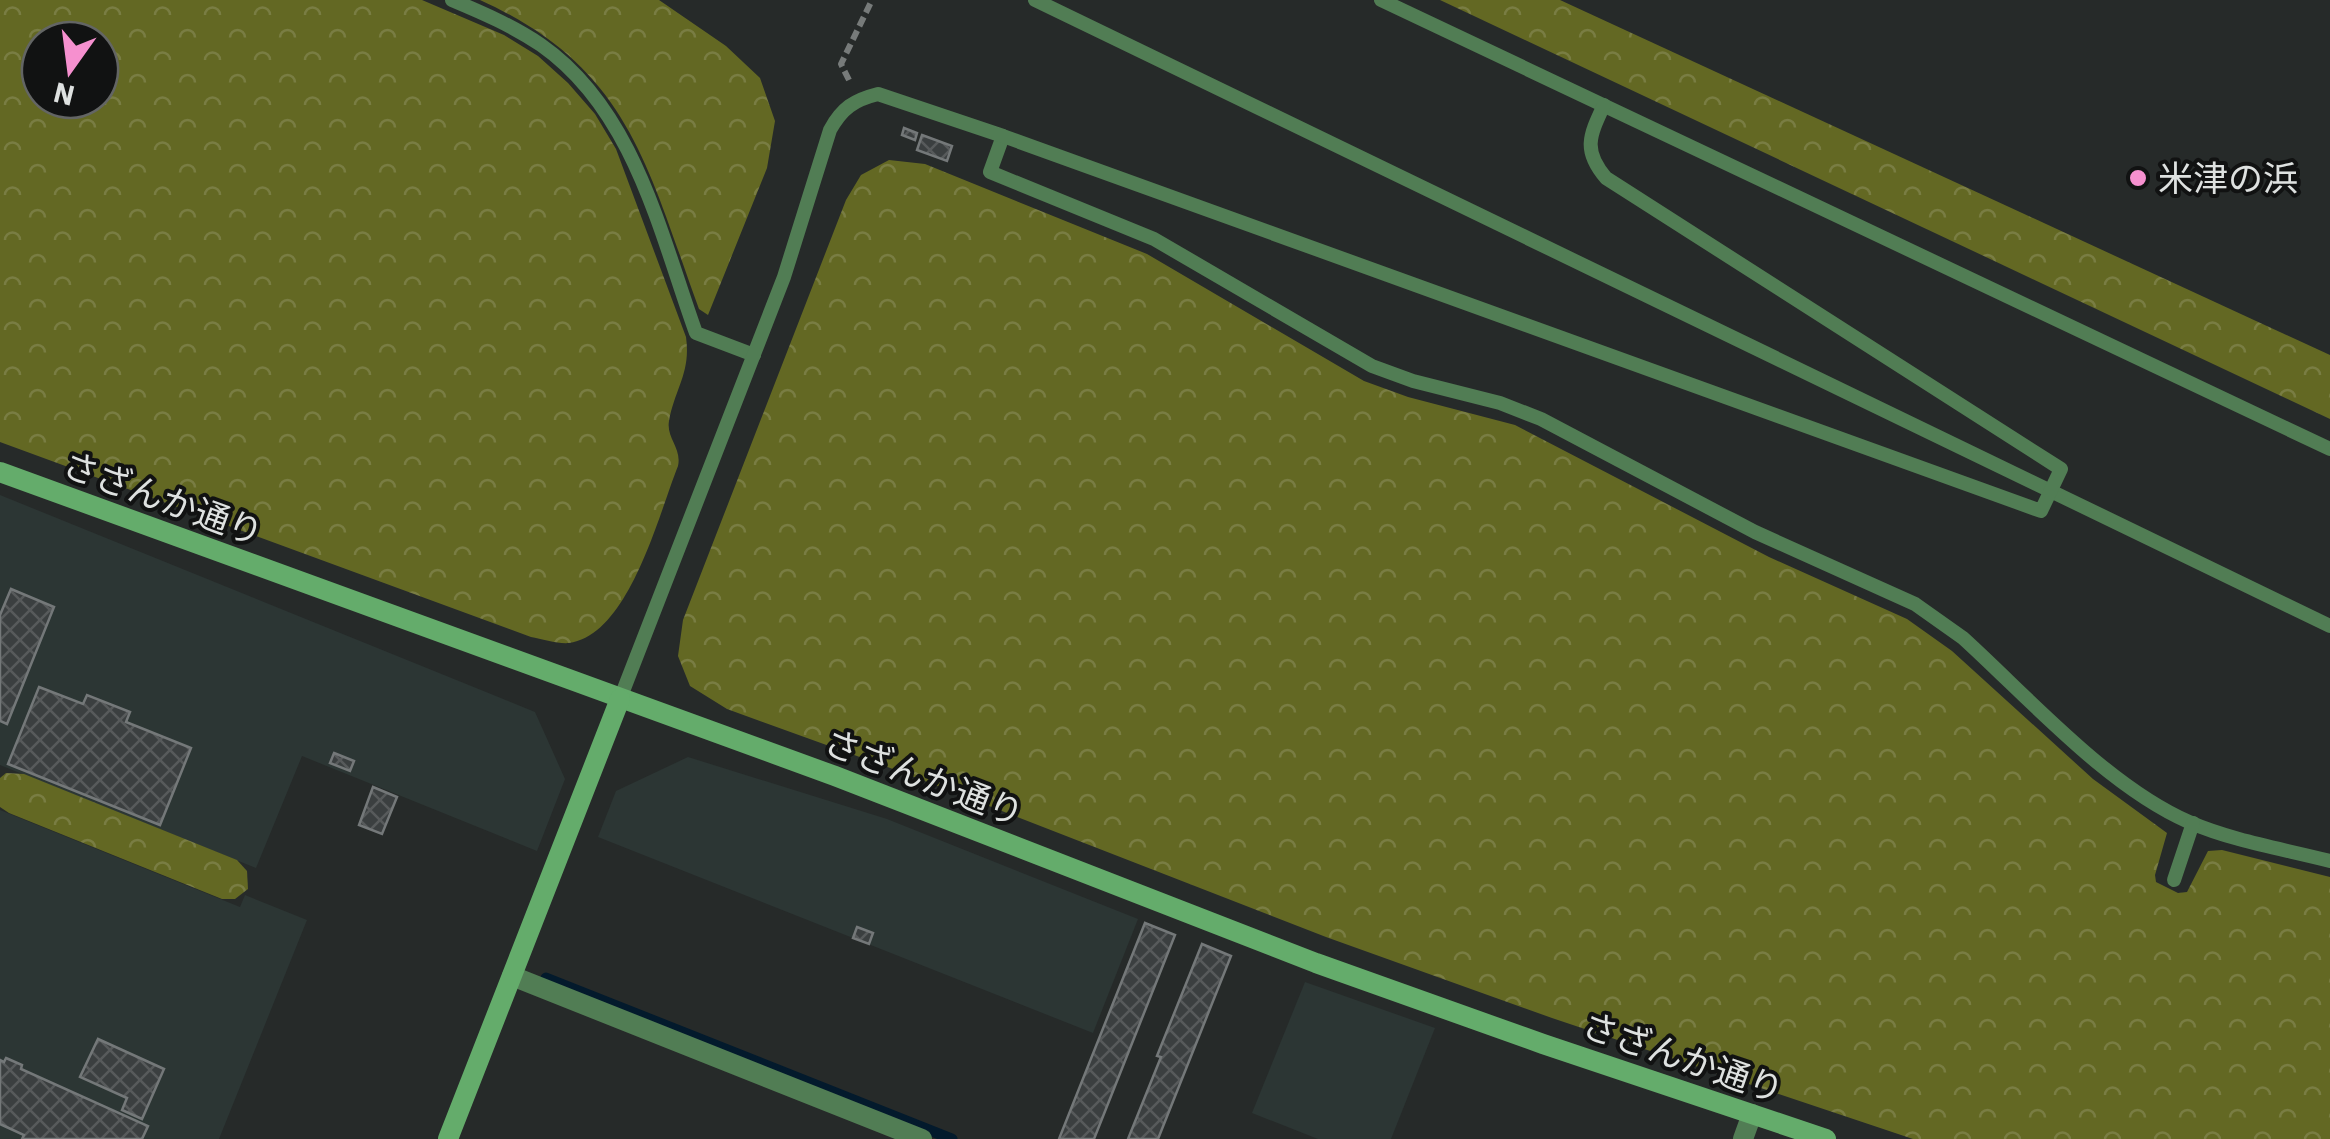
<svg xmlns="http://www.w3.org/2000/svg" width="2330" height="1139" font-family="'IBM Plex Sans','Noto Sans JP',sans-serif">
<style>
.built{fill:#2c3634}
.forest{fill:url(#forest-crowns);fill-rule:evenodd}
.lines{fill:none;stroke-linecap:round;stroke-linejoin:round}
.stream{stroke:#031a2c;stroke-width:11}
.building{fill:url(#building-cross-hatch);stroke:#747879;stroke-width:2.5}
.path{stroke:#777b7a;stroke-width:6;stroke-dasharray:10 5;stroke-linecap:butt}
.lane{stroke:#517d54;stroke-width:14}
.street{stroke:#517d54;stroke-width:20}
.secondary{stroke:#64ac6b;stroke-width:20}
.poi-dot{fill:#f690cf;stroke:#111212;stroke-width:4}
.labels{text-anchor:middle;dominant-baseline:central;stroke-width:8;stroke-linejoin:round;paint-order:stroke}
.poi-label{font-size:35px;fill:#dee1e0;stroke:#111212;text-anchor:start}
.street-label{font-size:35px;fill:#dee1e0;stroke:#111212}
</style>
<defs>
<pattern id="forest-crowns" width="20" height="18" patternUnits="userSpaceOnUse" patternTransform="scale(2.5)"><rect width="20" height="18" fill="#636823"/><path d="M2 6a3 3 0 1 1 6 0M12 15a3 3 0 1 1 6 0" fill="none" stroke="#797d43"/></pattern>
<pattern id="building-cross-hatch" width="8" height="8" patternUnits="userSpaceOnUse" patternTransform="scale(2.5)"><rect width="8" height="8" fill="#3b3f40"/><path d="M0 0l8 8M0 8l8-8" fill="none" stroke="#575a5b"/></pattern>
</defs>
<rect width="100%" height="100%" fill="#262a29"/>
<g class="built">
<polygon points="0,495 535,712 565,779 537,851 302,756 256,868 0,765"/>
<polygon points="688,757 887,819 1138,919 1093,1033 598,837 616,791"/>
<polygon points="0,810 240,907 245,895 307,920 219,1139 0,1139"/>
<polygon points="1305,982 1435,1028 1391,1139 1318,1139 1252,1113"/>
</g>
<g class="forest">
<path d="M0,0H422L504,35L538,56L568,83L595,114L616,149L686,337C691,373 675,388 669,421C666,438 682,448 678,466C658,516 629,635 569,643C558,644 542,639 531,637L0,442ZM40,40H100V100H40Z"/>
<path d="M480,0H659L726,46L760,78L775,121L767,168L708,315L699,309C647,167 630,68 480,0Z"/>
<polygon points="1440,0 1560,0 2330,355 2330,419"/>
<polygon points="889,160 925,164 1147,254 1364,381 1408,397 1515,425 1769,557 1907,619 1952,651 2093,779 2167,833 2155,875 2156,882 2178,893 2187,892 2208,851 2222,850 2330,877 2330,1139 1913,1139 1552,1018 1326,937 904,773 727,709 690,686 678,656 683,620 846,200 861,175"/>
<polygon points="6,773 24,774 237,860 247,871 248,889 235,899 222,899 9,813 0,807 0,778"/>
</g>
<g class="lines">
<polyline class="stream" points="546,978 952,1139"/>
</g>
<g class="building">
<polygon points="904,128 917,133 915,140 902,135"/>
<polygon points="922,135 952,146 947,161 917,150"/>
<polygon points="11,589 54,607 7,724 0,721 0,615"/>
<polygon points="39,687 83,704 87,695 130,712 126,722 191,748 160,825 8,764"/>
<polygon points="334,753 354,761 350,771 330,763"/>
<polygon points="373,787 397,797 382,834 359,825"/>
<polygon points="1145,923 1175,935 1094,1139 1059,1139"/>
<polygon points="857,927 873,933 869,944 853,938"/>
<polygon points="1202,944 1231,956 1158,1139 1128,1139 1161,1057 1157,1056"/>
<polygon points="98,1039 164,1069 142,1119 122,1110 127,1098 80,1077"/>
<polygon points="6,1058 22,1065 21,1069 148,1126 142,1139 22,1139 24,1135 0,1124 0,1060 4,1062"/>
</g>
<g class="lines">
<polyline class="path" points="849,80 841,64 872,0"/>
<g class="lane">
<path d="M452,0C483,13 513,26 541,45C634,110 660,233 696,333L754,355"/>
<polyline points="1035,0 2330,626"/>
<polyline points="1381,0 2330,449"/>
<path d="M1003,136L990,172L1154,239L1372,366L1413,381L1500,403L1541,419L1755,532L1915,604L1963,638C2029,698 2107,786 2189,822C2233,841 2283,849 2330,861"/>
<path d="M620,699L784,277L830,130C842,108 854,100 878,94L1003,136L2041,511L2061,469L1606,178C1582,150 1590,135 1604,105"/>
<polyline points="2174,880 2193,823"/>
</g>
<g class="street">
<polyline points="512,976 922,1139"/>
<polyline points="1743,1139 1752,1114"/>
</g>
<g class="secondary">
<polyline points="0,472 835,776 1316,963 1543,1044 1826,1139"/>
<polyline points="448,1139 620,699"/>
</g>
</g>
<circle class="poi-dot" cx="2138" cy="178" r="10"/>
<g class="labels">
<g class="poi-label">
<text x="2158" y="178">米津の浜</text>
</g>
<g class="street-label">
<text transform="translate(163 498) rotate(20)">さざんか通り</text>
<text transform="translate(924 777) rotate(21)">さざんか通り</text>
<text transform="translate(1683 1057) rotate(19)">さざんか通り</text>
</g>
</g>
<g transform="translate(70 70) rotate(194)"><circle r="48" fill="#111212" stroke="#636564" stroke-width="2.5"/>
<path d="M0-8L18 38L0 25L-18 38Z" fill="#f690cf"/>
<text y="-15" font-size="28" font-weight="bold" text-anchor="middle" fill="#dee1e0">N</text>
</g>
</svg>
